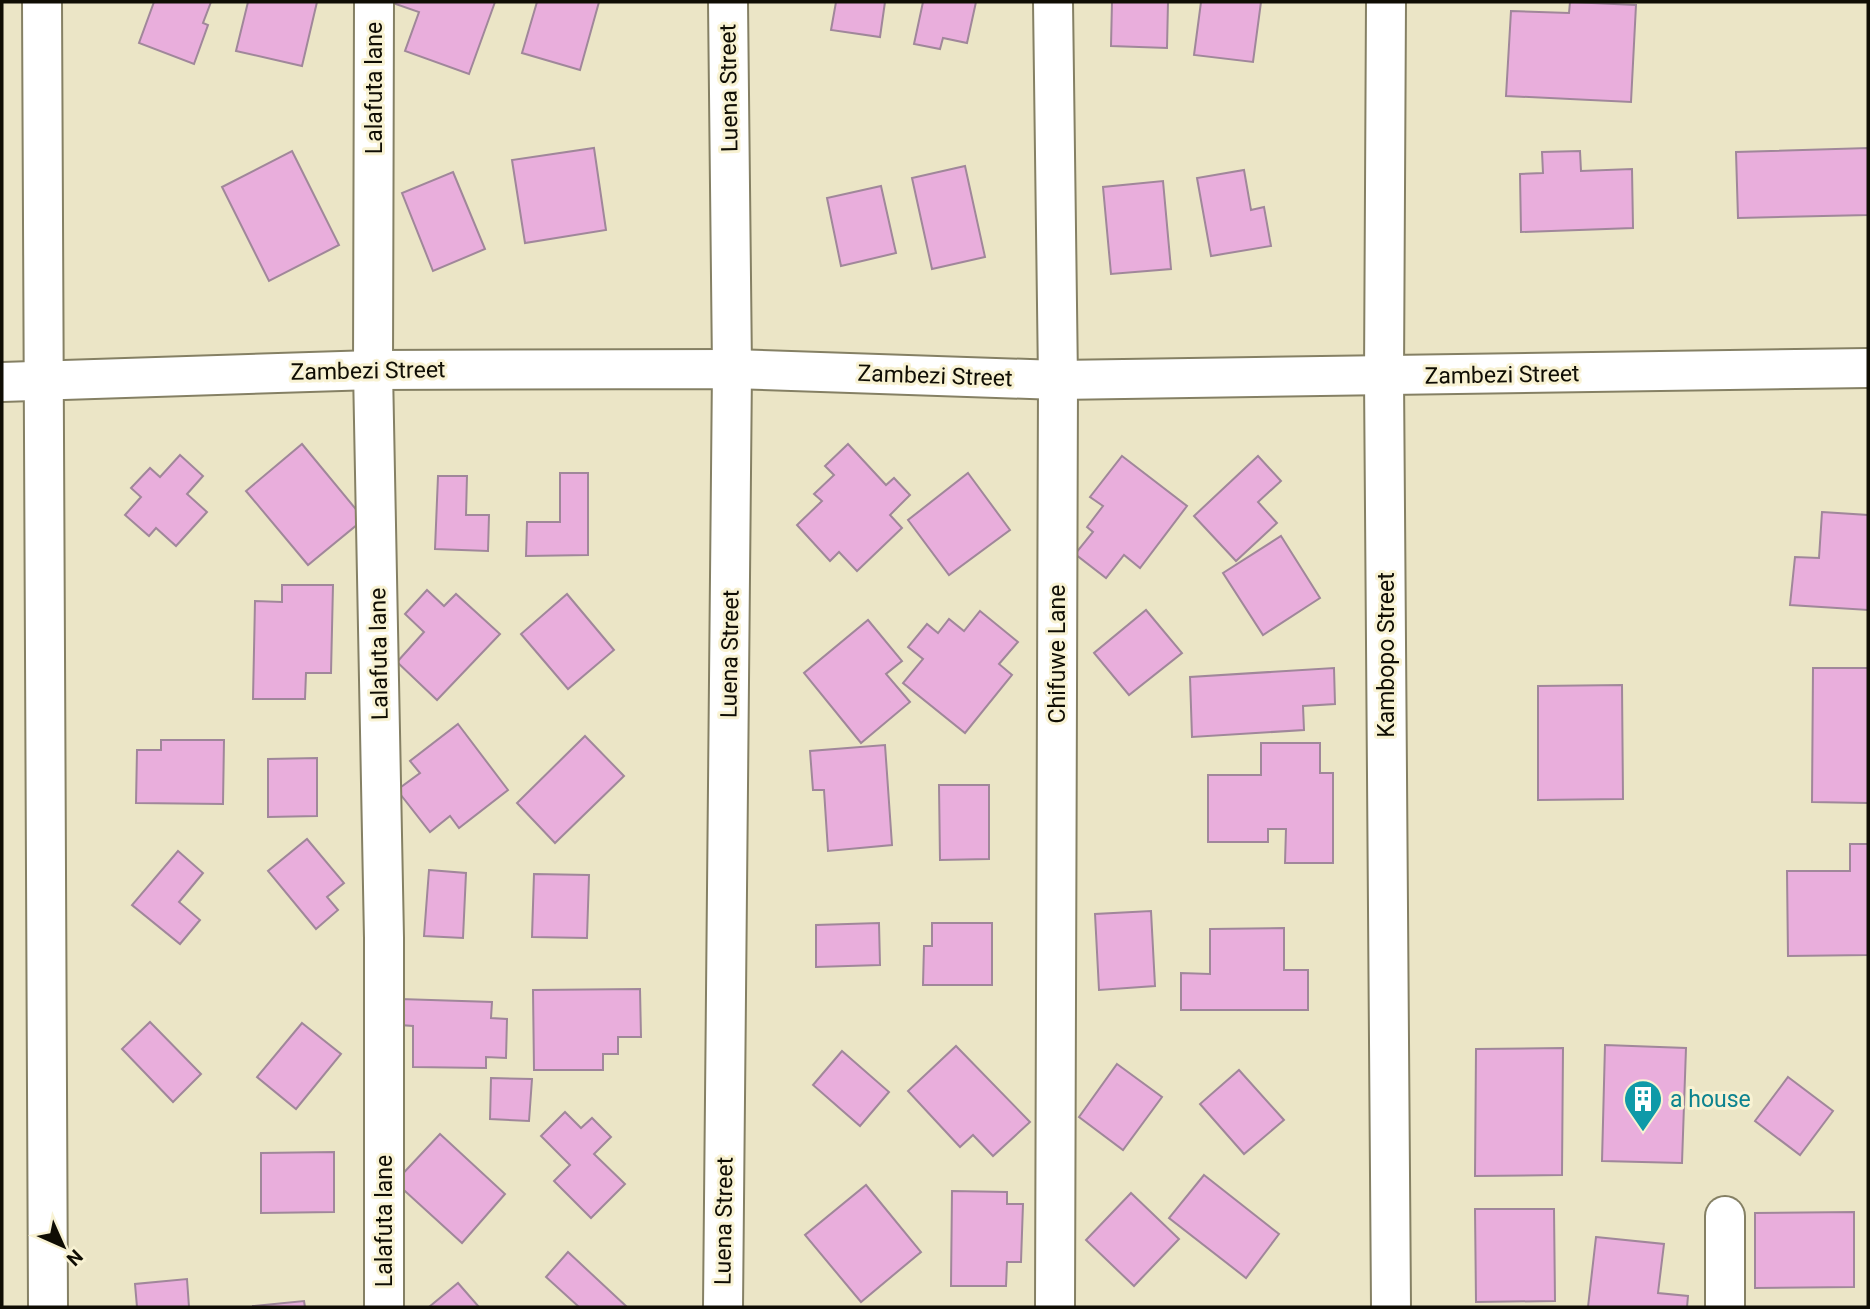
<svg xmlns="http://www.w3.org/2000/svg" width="1870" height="1309" font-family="Roboto,sans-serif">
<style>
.building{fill:#e9aedc;stroke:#a0879a;stroke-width:2}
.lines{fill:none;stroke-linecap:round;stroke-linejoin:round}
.street-casing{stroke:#858064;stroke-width:42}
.street{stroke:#fff;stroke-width:38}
.labels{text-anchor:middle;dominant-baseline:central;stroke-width:6;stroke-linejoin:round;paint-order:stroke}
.street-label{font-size:23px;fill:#0f0d04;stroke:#f8f2d3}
.culture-label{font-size:23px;fill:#0d838f;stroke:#f8f2d3;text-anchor:start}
</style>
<rect width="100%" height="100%" fill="#ebe5c6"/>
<g class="building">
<polygon points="154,2 211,2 203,23 208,25 194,64 139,43"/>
<polygon points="248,2 317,2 302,66 236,51"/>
<polygon points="390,2 495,2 469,74 405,51 419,12"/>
<polygon points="537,2 599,2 580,70 522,53"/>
<polygon points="836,2 885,2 880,37 831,30"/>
<polygon points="923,2 976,2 967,43 943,38 940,49 914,44"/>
<polygon points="1112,2 1168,2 1167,48 1111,46"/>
<polygon points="1201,2 1261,2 1253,62 1194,55"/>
<polygon points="1570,2 1636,5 1631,102 1506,96 1511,11 1569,13"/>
<polygon points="594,148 606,230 525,243 512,160"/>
<polygon points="1868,148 1868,215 1738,218 1736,152"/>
<polygon points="292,151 339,245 269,281 222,187"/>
<polygon points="1580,151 1581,171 1632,169 1633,228 1521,232 1520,174 1543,173 1542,152"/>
<polygon points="965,166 985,257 932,269 912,178"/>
<polygon points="1244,170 1251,210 1264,207 1271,246 1211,256 1197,178"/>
<polygon points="453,172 485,249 433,271 402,193"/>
<polygon points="1163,181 1171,269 1111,274 1103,187"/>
<polygon points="881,186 896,253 841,266 827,198"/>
<polygon points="302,444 364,519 308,565 246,491"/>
<polygon points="848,444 886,485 894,478 910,495 890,515 902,528 857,571 839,552 830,561 797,525 822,501 814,494 834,475 825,466"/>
<polygon points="180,455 203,476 187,494 207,512 176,546 156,528 149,536 125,515 141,497 131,488 150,468 160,477"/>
<polygon points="1122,456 1187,506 1140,568 1124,555 1106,578 1075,554 1093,532 1087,527 1103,506 1090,497"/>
<polygon points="1258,456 1281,481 1258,502 1277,523 1236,561 1194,516"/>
<polygon points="560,473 588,473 588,555 526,556 527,522 560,522"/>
<polygon points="968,473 1010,530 949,575 908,520"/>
<polygon points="438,476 467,476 466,515 489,515 488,551 435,549"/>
<polygon points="1822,512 1868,515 1868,610 1790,605 1795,557 1819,558"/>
<polygon points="1281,536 1320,598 1263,635 1223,573"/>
<polygon points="282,585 333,585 331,673 306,673 305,699 253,699 255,601 282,602"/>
<polygon points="427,590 444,606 456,594 500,634 437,700 397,662 424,632 405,614"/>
<polygon points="567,594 614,650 568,689 521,634"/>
<polygon points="1146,610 1182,653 1129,695 1094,653"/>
<polygon points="980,611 1018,642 999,664 1012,675 965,733 903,683 923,659 908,647 927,624 938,633 949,619 964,631"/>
<polygon points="868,620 902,661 886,674 910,702 861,743 804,673"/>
<polygon points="1334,668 1335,704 1303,706 1304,730 1192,737 1190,677"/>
<polygon points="1813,668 1868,668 1868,803 1812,802"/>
<polygon points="1622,685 1623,799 1538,800 1538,686"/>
<polygon points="458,724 508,790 459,828 450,816 430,832 397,790 420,773 410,761"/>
<polygon points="585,736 624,776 555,843 517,803"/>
<polygon points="161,740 224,740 223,804 136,803 137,750 161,750"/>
<polygon points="1261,743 1320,743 1320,773 1333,773 1333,863 1285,863 1286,829 1268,829 1268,842 1208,842 1208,775 1261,775"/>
<polygon points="885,745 892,845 828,851 824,790 813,790 810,751"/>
<polygon points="317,758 317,816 268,817 268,759"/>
<polygon points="939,785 989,785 989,859 940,860"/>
<polygon points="307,839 344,883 327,897 338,910 316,929 268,871"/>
<polygon points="1850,844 1868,844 1868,955 1788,956 1787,871 1850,871"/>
<polygon points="178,851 203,873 179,902 200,920 180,944 132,905"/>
<polygon points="429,870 466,873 463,938 424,936"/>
<polygon points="534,874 589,875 587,938 532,937"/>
<polygon points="1151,911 1155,986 1099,990 1095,914"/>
<polygon points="879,923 880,965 816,967 816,925"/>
<polygon points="932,923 992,923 992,985 923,985 924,946 932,946"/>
<polygon points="1284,928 1284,970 1308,970 1308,1010 1181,1010 1181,973 1210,974 1210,929"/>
<polygon points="640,989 641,1037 618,1037 618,1054 603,1054 603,1070 534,1070 533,990"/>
<polygon points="400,999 492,1002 491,1018 507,1019 506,1058 486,1057 486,1068 413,1067 413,1026 400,1025"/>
<polygon points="150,1022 201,1074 173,1102 122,1049"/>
<polygon points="302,1023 341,1054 296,1109 257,1077"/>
<polygon points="1605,1045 1686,1048 1682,1163 1602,1161"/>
<polygon points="956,1046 1030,1122 993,1156 973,1135 960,1147 908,1091"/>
<polygon points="1563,1048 1562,1175 1475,1176 1476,1049"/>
<polygon points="842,1051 889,1092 860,1126 813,1085"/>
<polygon points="1117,1064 1162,1097 1123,1150 1079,1117"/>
<polygon points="1239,1070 1284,1120 1244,1154 1200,1104"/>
<polygon points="1788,1077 1833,1111 1800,1155 1755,1121"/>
<polygon points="491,1078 532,1079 529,1121 490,1119"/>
<polygon points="565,1112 581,1128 592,1118 611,1137 594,1154 625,1184 591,1218 554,1181 570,1165 541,1136"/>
<polygon points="440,1134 505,1194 462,1243 395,1182"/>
<polygon points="334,1152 334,1212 261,1213 261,1153"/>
<polygon points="1204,1175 1279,1234 1246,1278 1169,1218"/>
<polygon points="866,1185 921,1252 861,1302 805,1235"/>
<polygon points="952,1191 1007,1192 1007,1204 1023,1204 1021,1262 1007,1262 1006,1286 951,1286"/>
<polygon points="1131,1193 1179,1239 1134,1286 1086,1240"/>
<polygon points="1475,1209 1554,1209 1555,1301 1476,1302"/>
<polygon points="1854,1212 1854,1287 1755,1288 1755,1213"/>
<polygon points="1596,1237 1664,1244 1658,1293 1688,1296 1687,1307 1588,1307"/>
<polygon points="568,1252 627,1307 579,1307 546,1277"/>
<polygon points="187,1279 189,1307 137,1307 135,1284"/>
<polygon points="458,1283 479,1307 429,1307"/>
<polygon points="304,1301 305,1307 253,1307 253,1306"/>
</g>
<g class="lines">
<defs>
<g id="street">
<polyline points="42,2 48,1307"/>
<polyline points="374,2 373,370 384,938 384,1307"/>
<polyline points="1053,2 1058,380 1055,1307"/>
<polyline points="1386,2 1384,377 1391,1307"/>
<polyline points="2,382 373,370 732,369 1058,380 1868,368"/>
<polyline points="1725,1216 1725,1307"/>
<polyline points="723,1307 732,369 728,2"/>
</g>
</defs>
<use href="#street" class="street-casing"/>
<use href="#street" class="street"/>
</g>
<defs>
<symbol id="building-pin" viewBox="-11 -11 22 30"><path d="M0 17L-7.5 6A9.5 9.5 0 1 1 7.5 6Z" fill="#0f9aa8" stroke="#f8f2d3"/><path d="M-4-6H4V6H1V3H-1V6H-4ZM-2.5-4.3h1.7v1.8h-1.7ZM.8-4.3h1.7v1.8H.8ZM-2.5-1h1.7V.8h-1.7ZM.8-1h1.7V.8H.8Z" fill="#fff"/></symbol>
</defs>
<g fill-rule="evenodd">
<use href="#building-pin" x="1621" y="1077" width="44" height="60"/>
</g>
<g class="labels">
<g class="street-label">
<text transform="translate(374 88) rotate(-90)">Lalafuta lane</text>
<text transform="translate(729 88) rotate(-91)">Luena Street</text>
<text transform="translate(368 371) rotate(-1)">Zambezi Street</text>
<text transform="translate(1502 375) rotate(-1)">Zambezi Street</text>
<text transform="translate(935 376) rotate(2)">Zambezi Street</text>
<text transform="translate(379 654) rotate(-91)">Lalafuta lane</text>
<text transform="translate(730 654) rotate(-89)">Luena Street</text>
<text transform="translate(1057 654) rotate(-90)">Chifuwe Lane</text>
<text transform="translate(1386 655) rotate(-90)">Kambopo Street</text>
<text transform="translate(384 1221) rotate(-90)">Lalafuta lane</text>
<text transform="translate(724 1221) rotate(-89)">Luena Street</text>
</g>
<g class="culture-label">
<text x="1670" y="1099">a house</text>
</g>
</g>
<rect width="1870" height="1309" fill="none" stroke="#0f0d04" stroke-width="7"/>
<g transform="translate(63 1246) rotate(135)" stroke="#f8f2d3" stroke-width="5" paint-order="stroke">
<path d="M0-5L12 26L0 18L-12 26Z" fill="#0f0d04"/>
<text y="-10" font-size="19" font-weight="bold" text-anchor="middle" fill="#0f0d04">N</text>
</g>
</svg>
